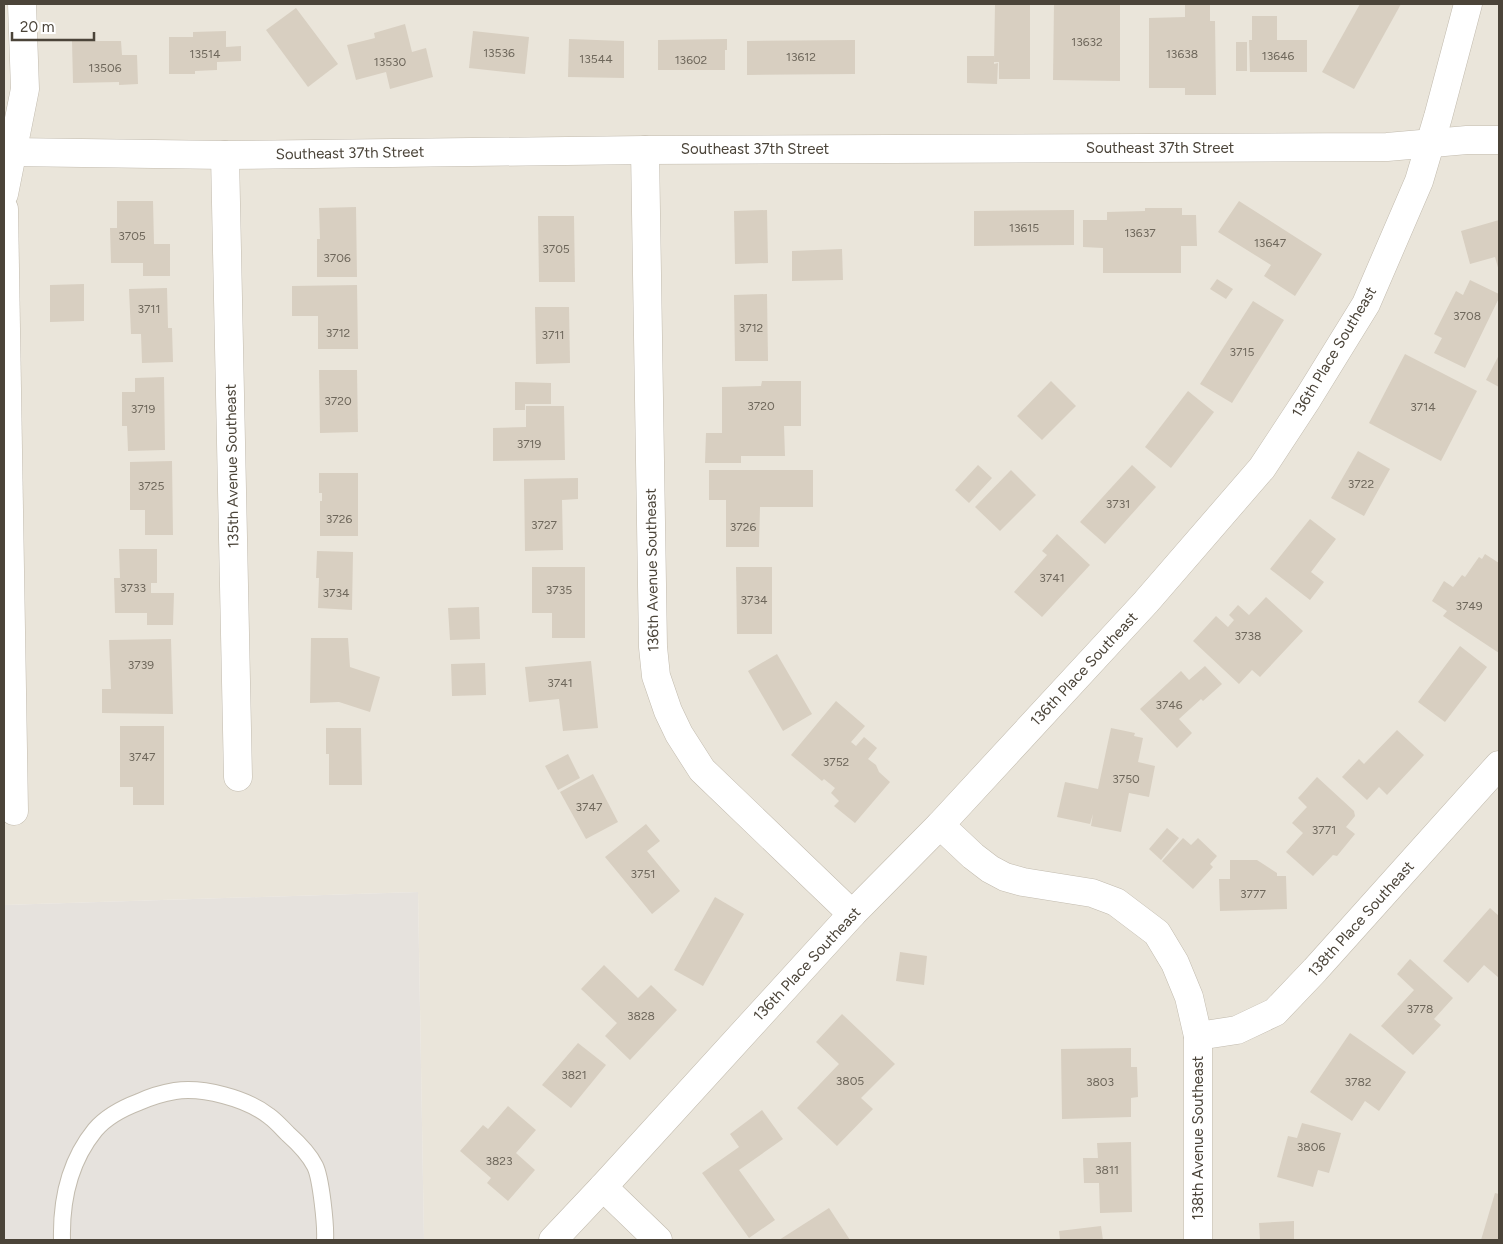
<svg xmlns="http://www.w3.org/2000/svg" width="1503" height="1244" font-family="Figtree,sans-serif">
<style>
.residential{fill:#eae5da}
.industrial{fill:#e6e2dd}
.building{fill:#d8cfc1}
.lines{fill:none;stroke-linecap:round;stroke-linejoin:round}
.lane-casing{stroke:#c2bbae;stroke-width:18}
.street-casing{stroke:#c2bbae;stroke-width:29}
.lane{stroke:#fff;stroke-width:16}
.street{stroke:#fff;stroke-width:28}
.labels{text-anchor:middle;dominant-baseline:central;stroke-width:4;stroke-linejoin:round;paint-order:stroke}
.number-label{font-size:12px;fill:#6e675b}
.street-label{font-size:15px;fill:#4b4439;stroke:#fff}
</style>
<rect width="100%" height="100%" fill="#f6f3ec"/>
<polygon class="residential" points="4,4 1499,4 1499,1240 424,1240 418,892 4,905"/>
<polygon class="industrial" points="418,892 424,1240 4,1240 4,905"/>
<g class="building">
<polygon points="1054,4 1120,4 1120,81 1053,80"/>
<polygon points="1185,4 1210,4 1210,21 1215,21 1216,95 1185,95 1185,88 1149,88 1149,18 1185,17"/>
<polygon points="1360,4 1401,4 1354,89 1322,72"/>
<polygon points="995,5 1030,5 1030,79 999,79 999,62 994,62"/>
<polygon points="296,8 338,64 308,87 266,30"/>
<polygon points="1252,16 1277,16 1277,40 1307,40 1307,72 1250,72 1249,40 1252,40"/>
<polygon points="405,24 412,52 426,48 433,77 390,89 386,72 356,80 347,45 375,38 374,33"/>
<polygon points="226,31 226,47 241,46 241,61 217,62 217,70 195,71 195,74 169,74 169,37 193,37 193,32"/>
<polygon points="473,31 529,37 525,74 469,68"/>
<polygon points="569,39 624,41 624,78 568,77"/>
<polygon points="727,39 727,50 725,50 725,70 658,70 658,40"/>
<polygon points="855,40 855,74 747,75 747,41"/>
<polygon points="72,41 121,41 122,55 137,55 138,84 119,85 119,82 73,83"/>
<rect x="1236" y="42" width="11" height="29"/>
<polygon points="967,56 994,56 994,64 998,63 997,84 967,83"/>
<polygon points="117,201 153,201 154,244 170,244 170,276 143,276 143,263 111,263 110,228 117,228"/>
<polygon points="1239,201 1322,254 1295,296 1264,276 1271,265 1218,232"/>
<polygon points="356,207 357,277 317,277 317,239 320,239 319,208"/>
<polygon points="1145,208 1182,208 1182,215 1196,215 1197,246 1181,246 1181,273 1103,273 1103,248 1083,247 1083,220 1107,220 1107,212 1145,211"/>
<polygon points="767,210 768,263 735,264 734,211"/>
<polygon points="1074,210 1074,245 974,246 974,211"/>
<polygon points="538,216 574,216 575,282 539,282"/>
<polygon points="1499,220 1499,271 1495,257 1470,264 1461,231"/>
<polygon points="842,249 843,280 792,281 792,251"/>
<polygon points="1217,279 1233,289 1226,299 1210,289"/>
<polygon points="1470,280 1499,294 1499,298 1465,368 1434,353 1442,338 1434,334 1456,291 1463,295"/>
<polygon points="84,284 84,321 50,322 50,285"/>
<polygon points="357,285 358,349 318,349 318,316 292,316 292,286"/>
<polygon points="167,288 168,328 172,328 173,362 142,363 141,334 131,334 129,289"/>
<polygon points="767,294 768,361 735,361 734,295"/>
<polygon points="1253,301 1284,320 1232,403 1200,384"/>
<polygon points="535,307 569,307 570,363 536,364"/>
<polygon points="1405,354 1477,391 1441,461 1369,423"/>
<polygon points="1499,355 1499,387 1486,380"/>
<polygon points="319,370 357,370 358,432 320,433"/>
<polygon points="164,377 165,450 128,451 127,426 122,426 122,392 135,392 135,378"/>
<polygon points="762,381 801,381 801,426 784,426 785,456 741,456 741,463 705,463 706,433 722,433 722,387 761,386"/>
<polygon points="1051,381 1076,406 1042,440 1017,416"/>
<polygon points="515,382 551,383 551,404 525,404 525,410 515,410"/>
<polygon points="1188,391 1214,412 1171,468 1145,447"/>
<polygon points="526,406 564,406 565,460 493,461 493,428 526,427"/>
<polygon points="1358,451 1390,469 1364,516 1331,498"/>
<polygon points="172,461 173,535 145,535 145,510 130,510 130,462"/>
<polygon points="978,465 992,478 969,503 955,490"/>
<polygon points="1132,465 1156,487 1105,544 1080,522"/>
<polygon points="709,470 813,470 813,507 760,507 759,547 726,547 726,500 709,500"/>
<polygon points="1011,470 1036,495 1000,531 975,507"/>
<polygon points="319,473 358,473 358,536 320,536 320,501 322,501 322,493 319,493"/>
<polygon points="578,478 578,499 562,500 563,550 525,551 524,479"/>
<polygon points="1310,519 1336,539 1311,572 1324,582 1310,600 1270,569"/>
<polygon points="1057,534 1090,565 1042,617 1014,592 1047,555 1042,551"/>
<polygon points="119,549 157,549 157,583 151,583 151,593 174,593 173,625 147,625 147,613 115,613 114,578 120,578"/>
<polygon points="317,551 353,552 352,610 318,608 319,578 316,578"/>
<polygon points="1485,554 1499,563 1499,653 1443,616 1447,611 1432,601 1444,581 1453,587 1462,575 1465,577 1479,557 1482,559"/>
<polygon points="532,567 585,567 585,638 552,638 552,613 532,613"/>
<polygon points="736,567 772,567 772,634 737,634"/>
<polygon points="1266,597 1303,631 1260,677 1252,670 1239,684 1193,641 1216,616 1228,627 1234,620 1229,615 1238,605 1249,615"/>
<polygon points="479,607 480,639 450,640 448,608"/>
<polygon points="311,638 348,638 350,667 380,677 370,712 339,702 310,703"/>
<polygon points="171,639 173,714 102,713 102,689 111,689 109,640"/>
<polygon points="1460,646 1487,667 1445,722 1418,702"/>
<polygon points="777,654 812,714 783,731 748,671"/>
<polygon points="591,661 598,728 563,731 559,699 529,702 525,667"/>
<polygon points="485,663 486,695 452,696 451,664"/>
<polygon points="1205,666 1222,684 1203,701 1201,699 1179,719 1192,733 1177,748 1140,709 1181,671 1189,680"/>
<polygon points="836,701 865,726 851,742 856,746 864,737 877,748 868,759 876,765 879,772 890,782 855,823 834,806 839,801 831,793 835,788 824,779 822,781 791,755"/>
<polygon points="120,726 164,726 164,805 133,805 133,787 120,787"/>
<polygon points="326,728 361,728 362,785 329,785 329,754 326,754"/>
<polygon points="1111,728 1135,733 1134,736 1143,738 1138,762 1155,766 1149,797 1129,793 1121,832 1091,826 1093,814 1090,824 1057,817 1065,782 1098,789"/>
<polygon points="1397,730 1424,755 1387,795 1379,787 1367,800 1342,777 1359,759 1364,764"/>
<polygon points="568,754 580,778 558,790 545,766"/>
<polygon points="593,774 618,822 586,839 560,792"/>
<polygon points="1317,777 1354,811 1355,816 1346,827 1355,834 1337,856 1333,855 1313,876 1286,852 1303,833 1292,823 1307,807 1298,798"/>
<polygon points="646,824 660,841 647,851 680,891 652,914 605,857"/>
<polygon points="1167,828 1179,838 1161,860 1149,849"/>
<polygon points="1183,838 1191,845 1198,838 1217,856 1210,864 1213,867 1193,889 1162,861"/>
<polygon points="1230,860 1257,860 1277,873 1277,876 1286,876 1287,909 1220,911 1219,879 1230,879"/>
<polygon points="715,897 744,914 703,986 674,970"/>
<polygon points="1490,908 1499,916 1499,978 1484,965 1468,983 1443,961"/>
<polygon points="900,952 927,956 924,985 896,981"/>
<polygon points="1410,959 1453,998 1434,1019 1441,1025 1413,1055 1381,1026 1414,990 1397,974"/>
<polygon points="604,965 638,998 651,985 677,1010 630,1060 605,1036 617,1023 581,989"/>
<polygon points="842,1014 895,1064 861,1098 873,1109 837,1146 797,1108 839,1064 816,1042"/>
<polygon points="1350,1033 1406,1072 1379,1111 1365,1101 1352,1121 1310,1092"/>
<polygon points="578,1043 606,1065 571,1108 542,1085"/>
<polygon points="1131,1048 1131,1067 1137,1067 1138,1097 1131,1098 1131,1117 1062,1119 1061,1049"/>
<polygon points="508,1106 536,1130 516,1153 535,1170 508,1201 487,1183 491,1178 460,1151 483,1125 488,1129"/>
<polygon points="762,1110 783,1139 739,1170 775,1220 749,1238 702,1173 739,1147 730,1134"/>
<polygon points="1302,1123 1341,1133 1329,1173 1318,1170 1313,1187 1277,1177 1288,1136 1297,1138"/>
<polygon points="1131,1142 1132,1212 1100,1213 1099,1183 1084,1183 1083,1158 1098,1158 1097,1143"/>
<polygon points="1495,1193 1499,1194 1499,1240 1481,1240"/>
<polygon points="829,1208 850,1240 779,1240"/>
<polygon points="1294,1221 1294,1240 1260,1240 1259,1223"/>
<polygon points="1101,1226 1103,1240 1060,1240 1059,1231"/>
</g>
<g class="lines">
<defs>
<path id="lane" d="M62,1240C61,1201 69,1162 95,1130C106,1117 123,1108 139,1102C150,1097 163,1093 175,1091C203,1087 246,1098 269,1116C276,1121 282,1128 288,1134C297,1142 309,1154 315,1166C321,1178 326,1226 325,1240"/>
<g id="street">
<polyline points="645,150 653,647 656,676 668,711 679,734 702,770 852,914"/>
<polyline points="11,152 225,155 645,150 1387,147 1467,140 1499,140"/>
<polyline points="225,155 238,777"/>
<polyline points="4,194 25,89 22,4"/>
<polyline points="4,209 14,811"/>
<polyline points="940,825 973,856 990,869 1005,877 1023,882 1092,893 1116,902 1157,933 1175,963 1189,997 1198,1036 1198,1240"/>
<polyline points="1198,1036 1237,1030 1275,1012 1315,970 1499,765"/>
<polyline points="603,1187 658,1240"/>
<polyline points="553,1240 603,1187 852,914 940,825 1146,602 1262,468 1308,398 1366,304 1419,181 1438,117 1468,4"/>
</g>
</defs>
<use href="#lane" class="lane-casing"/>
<use href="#street" class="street-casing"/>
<use href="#lane" class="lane"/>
<use href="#street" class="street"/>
</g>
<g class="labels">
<g class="number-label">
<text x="1087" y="42">13632</text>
<text x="499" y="53">13536</text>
<text x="205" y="54">13514</text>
<text x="1182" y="54">13638</text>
<text x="1278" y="56">13646</text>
<text x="801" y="57">13612</text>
<text x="596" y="59">13544</text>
<text x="691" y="60">13602</text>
<text x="390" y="62">13530</text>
<text x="105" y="68">13506</text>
<text x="1024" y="228">13615</text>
<text x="1140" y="233">13637</text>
<text x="132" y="236">3705</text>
<text x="1270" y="243">13647</text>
<text x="556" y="249">3705</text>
<text x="337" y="258">3706</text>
<text x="149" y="309">3711</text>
<text x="1467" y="316">3708</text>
<text x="751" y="328">3712</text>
<text x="338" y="333">3712</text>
<text x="553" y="335">3711</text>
<text x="1242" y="352">3715</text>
<text x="338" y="401">3720</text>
<text x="761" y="406">3720</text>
<text x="1423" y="407">3714</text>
<text x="143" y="409">3719</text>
<text x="529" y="444">3719</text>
<text x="1361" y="484">3722</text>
<text x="151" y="486">3725</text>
<text x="1118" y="504">3731</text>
<text x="339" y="519">3726</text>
<text x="544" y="525">3727</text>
<text x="743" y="527">3726</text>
<text x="1052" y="578">3741</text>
<text x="133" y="588">3733</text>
<text x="559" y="590">3735</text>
<text x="336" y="593">3734</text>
<text x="754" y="600">3734</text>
<text x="1469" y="606">3749</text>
<text x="1248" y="636">3738</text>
<text x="141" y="665">3739</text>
<text x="560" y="683">3741</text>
<text x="1169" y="705">3746</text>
<text x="142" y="757">3747</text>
<text x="836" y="762">3752</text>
<text x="1126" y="779">3750</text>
<text x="589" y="807">3747</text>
<text x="1324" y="830">3771</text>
<text x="643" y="874">3751</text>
<text x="1253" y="894">3777</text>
<text x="1420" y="1009">3778</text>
<text x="641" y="1016">3828</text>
<text x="574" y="1075">3821</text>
<text x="850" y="1081">3805</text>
<text x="1100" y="1082">3803</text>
<text x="1358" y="1082">3782</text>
<text x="1311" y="1147">3806</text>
<text x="499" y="1161">3823</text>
<text x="1107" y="1170">3811</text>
</g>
<g class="street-label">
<text x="1160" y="148">Southeast 37th Street</text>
<text x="755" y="149">Southeast 37th Street</text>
<text transform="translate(350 153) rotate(-1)">Southeast 37th Street</text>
<text transform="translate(1334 352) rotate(-59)">136th Place Southeast</text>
<text transform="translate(232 466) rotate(-91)">135th Avenue Southeast</text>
<text transform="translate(652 570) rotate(-91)">136th Avenue Southeast</text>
<text transform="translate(1084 669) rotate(-47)">136th Place Southeast</text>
<text transform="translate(1361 919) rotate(-48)">138th Place Southeast</text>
<text transform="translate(807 964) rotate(-47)">136th Place Southeast</text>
<text transform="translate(1198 1138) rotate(-90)">138th Avenue Southeast</text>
</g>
</g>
<rect width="1503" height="1244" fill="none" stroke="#4b4439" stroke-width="10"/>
<path d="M12 32v8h82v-8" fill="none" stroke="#4b4439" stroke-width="2.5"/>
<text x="20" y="32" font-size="15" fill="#4b4439" stroke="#ffffff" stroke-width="4" paint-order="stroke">20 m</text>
</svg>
